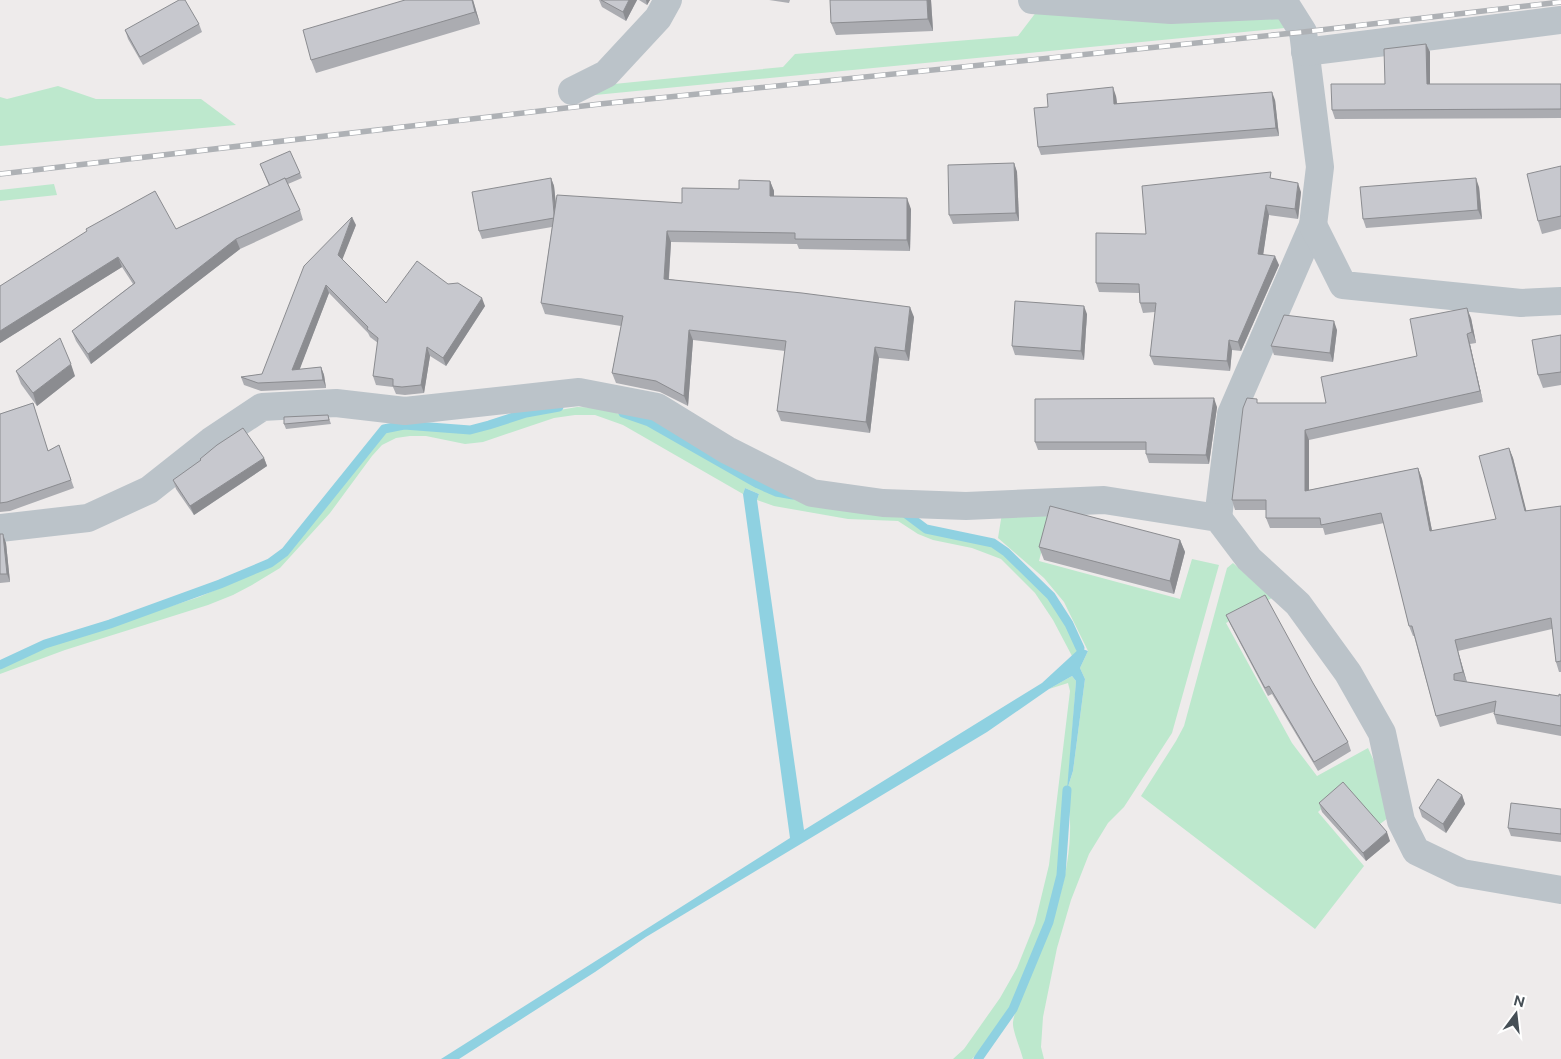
<svg xmlns="http://www.w3.org/2000/svg" width="1561" height="1059" font-family="'Public Sans',sans-serif">
<style>
.green{fill:#bde8cd}
.water{fill:#8fd1e1}
.lines{fill:none;stroke-linecap:round;stroke-linejoin:round}
.stream{stroke:#8fd1e1;stroke-width:9}
.minor{stroke:#bbc3c9;stroke-width:28}
.rail-casing{stroke:#aeb1b5;stroke-width:5.5}
.rail{stroke:#fff;stroke-width:4;stroke-dasharray:11;stroke-linecap:butt}
.wall{fill:#abacb1}
.shaded-wall{fill:#8b8c90}
.building{fill:#c7c8ce;stroke:#8b8c90}
</style>
<rect width="100%" height="100%" fill="#eeebeb"/>
<g class="green">
<polygon points="1037,11 1279,14 1285,28 585,96 604,85 783,67 795,54 1018,36"/>
<polygon points="58,86 96,99 201,99 236,125 0,146 0,97 7,99"/>
<polygon points="54,184 57,195 0,201 0,190"/>
<polygon points="577,407 603,408 648,425 775,494 901,512 926,530 993,544 1006,553 1026,575 1050,597 1067,626 1079,650 1072,656 1053,620 1035,593 1001,559 972,548 933,540 918,534 898,521 848,519 774,506 757,500 759,494 745,488 743,494 623,425 595,415 575,415 554,418 483,442 465,444 426,436 410,436 396,438 382,445 372,456 330,513 280,568 252,585 233,595 208,605 65,650 0,674 0,668 46,647 199,597 248,576 272,564 288,553 363,457 381,436 387,432 405,427 470,432 526,416"/>
<path d="M1052,511L1039,561L1180,599L1192,559L1219,565L1172,733L1124,807L1108,823L1089,854L1071,900L1057,948L1043,1017L1041,1047L1044,1059H1023C1021,1050 1012,1030 1013,1022C1016,1002 1029,980 1037,961C1058,910 1078,850 1067,793C1062,818 1062,844 1058,869C1048,931 1016,1014 972,1059H953L964,1049L1000,998L1017,968L1035,923L1049,865L1070,691L1068,683L1049,689L1072,676L1076,681L1068,787L1073,771L1085,679L1080,668L1088,651L1064,602L1044,578L998,538L1002,513Z"/>
<polygon points="1233,563 1272,598 1226,623 1292,743 1317,776 1368,748 1378,770 1388,818 1380,824 1345,787 1318,812 1364,866 1315,929 1141,796 1176,741 1184,726 1227,568"/>
</g>
<polygon class="water" points="745,488 759,494 757,500 804,830 1042,683 1080,648 1088,651 1080,668 1085,679 1073,771 1067,790 1076,681 1072,676 1049,689 987,732 646,937 595,972 459,1059 441,1059 790,838 743,494"/>
<g class="lines">
<g class="stream">
<polyline points="623,413 649,422 758,484 776,492 793,495"/>
<polyline points="902,511 926,529 993,543 1006,552 1051,596 1069,624 1080,648"/>
<polyline points="0,665 45,644 110,624 220,584 270,563 285,552 384,429 404,425 470,430 489,425 526,413 559,407"/>
<polyline points="978,1059 1013,1009 1049,922 1061,875 1067,790"/>
</g>
<g class="minor">
<polyline points="1032,0 1171,10 1286,5 1303,32 1320,167 1313,225 1231,414 1218,518"/>
<polyline points="1305,52 1561,20"/>
<polyline points="572,91 606,74 658,18 668,0"/>
<polyline points="1313,225 1343,285 1521,303 1561,301"/>
<polyline points="0,528 88,518 149,490 211,441 262,407 336,403 405,411 579,392 657,407 727,450 812,493 883,503 966,506 1104,500 1218,518 1249,559 1298,604 1348,673 1382,733 1401,821 1416,851 1462,873 1561,890"/>
</g>
<defs>
<polyline id="rail" points="0,174 600,104 1303,32 1561,2"/>
</defs>
<use href="#rail" class="rail-casing"/>
<use href="#rail" class="rail"/>
</g>
<g class="wall">
<polygon points="405,0 473,0 480,24 316,73 311,60"/>
<polygon points="599,0 637,0 626,21 602,7"/>
<polygon points="639,0 650,0 647,5"/>
<polygon points="769,0 790,0 789,3"/>
<polygon points="931,0 933,31 836,35 831,23"/>
<polygon points="199,24 202,32 143,65 128,39 125,30"/>
<polygon points="1426,44 1430,52 1430,84 1561,84 1561,118 1335,119 1332,110 1385,84"/>
<polygon points="1116,96 1117,103 1275,100 1279,136 1041,155 1038,147 1048,107"/>
<polygon points="1014,163 1017,172 1019,221 953,224 949,215"/>
<polygon points="260,164 300,173 302,178 288,184 300,210 303,220 240,249 91,364 76,341 72,331 133,284 122,267 0,343 0,286 176,229 269,186"/>
<polygon points="1561,166 1561,229 1542,234 1538,221"/>
<polygon points="551,178 554,186 556,204 682,203 739,189 770,181 774,191 774,196 911,209 910,251 799,249 797,244 671,242 669,279 914,317 909,361 879,358 870,433 781,421 777,411 785,351 693,340 688,406 660,392 616,383 612,373 621,326 545,314 541,303 552,227 482,239 479,231"/>
<polygon points="1273,179 1301,192 1298,219 1269,215 1263,254 1279,265 1241,351 1232,350 1230,371 1154,365 1150,356 1155,312 1143,313 1140,303 1139,293 1099,292 1096,283 1146,234"/>
<polygon points="1479,187 1482,219 1366,228 1363,219"/>
<polygon points="356,225 342,259 386,303 448,284 485,306 446,366 430,356 424,393 405,395 396,394 393,387 376,385 373,376 378,343 370,337 368,333 329,293 299,370 321,367 324,375 326,388 261,391 244,385 241,377 262,374"/>
<polygon points="1087,314 1084,360 1015,355 1012,346"/>
<polygon points="1471,318 1476,343 1470,344 1483,402 1309,440 1309,490 1418,468 1422,479 1432,531 1496,519 1509,448 1513,458 1526,511 1561,506 1561,672 1559,672 1556,662 1552,629 1458,651 1467,682 1559,696 1561,695 1561,736 1497,724 1494,714 1494,712 1440,727 1436,716 1414,636 1413,636 1409,626 1384,523 1325,535 1323,528 1270,528 1266,518 1266,510 1235,510 1232,500 1258,403 1326,403 1417,356"/>
<polygon points="1337,330 1333,362 1274,355 1271,346"/>
<polygon points="1561,335 1561,385 1543,388 1538,375"/>
<polygon points="16,371 75,376 37,406 21,384"/>
<polygon points="33,403 48,451 59,445 74,488 10,511 0,512 0,414"/>
<polygon points="1217,407 1209,464 1149,463 1146,454 1146,450 1038,450 1035,442"/>
<polygon points="328,415 331,424 286,429 284,424"/>
<polygon points="264,458 267,466 194,515 176,489 173,480"/>
<polygon points="0,534 6,543 10,582 0,583"/>
<polygon points="1180,540 1185,552 1174,594 1044,560 1039,547"/>
<polygon points="1226,615 1313,683 1348,742 1351,751 1318,771 1272,694 1268,696 1230,624"/>
<polygon points="1462,795 1465,804 1446,833 1422,817 1419,808"/>
<polygon points="1319,803 1390,841 1366,861 1322,812"/>
<polygon points="1561,809 1561,842 1511,836 1508,828"/>
</g>
<g class="shaded-wall">
<polygon points="472,0 473,0 480,24 475,12"/>
<polygon points="629,0 637,0 626,21 623,12"/>
<polygon points="646,0 650,0 647,5"/>
<polygon points="927,0 931,0 933,31 928,19"/>
<polygon points="1426,44 1430,52 1430,93 1427,84"/>
<polygon points="1113,87 1116,96 1118,112 1114,104"/>
<polygon points="1272,92 1275,100 1279,136 1276,128"/>
<polygon points="1014,163 1017,172 1019,221 1016,213"/>
<polygon points="551,178 554,186 558,226 555,218"/>
<polygon points="1476,178 1479,187 1482,219 1478,210"/>
<polygon points="770,181 774,191 774,207 770,196"/>
<polygon points="1298,183 1301,192 1298,219 1295,209"/>
<polygon points="907,198 911,209 910,251 907,240"/>
<polygon points="1266,205 1269,215 1262,263 1258,254"/>
<polygon points="352,217 356,225 341,263 338,255"/>
<polygon points="667,231 671,242 668,289 664,279"/>
<polygon points="236,239 240,249 91,364 88,354"/>
<polygon points="1275,256 1279,265 1241,351 1238,342"/>
<polygon points="118,257 122,267 0,343 0,331"/>
<polygon points="326,285 329,293 296,379 292,370"/>
<polygon points="482,298 485,306 446,366 443,358"/>
<polygon points="1084,306 1087,314 1084,360 1081,351"/>
<polygon points="910,307 914,317 909,361 905,351"/>
<polygon points="1467,308 1471,318 1476,343 1472,332"/>
<polygon points="1334,321 1337,330 1333,362 1330,353"/>
<polygon points="689,330 693,340 688,406 684,396"/>
<polygon points="1467,334 1470,344 1483,402 1480,391"/>
<polygon points="1229,340 1232,350 1230,371 1227,361"/>
<polygon points="427,347 430,356 424,393 421,385"/>
<polygon points="875,347 879,358 870,433 866,422"/>
<polygon points="71,364 75,376 37,406 33,393"/>
<polygon points="321,367 324,375 326,388 323,380"/>
<polygon points="1214,398 1217,407 1209,464 1206,455"/>
<polygon points="1305,430 1309,440 1309,501 1305,491"/>
<polygon points="1509,448 1513,458 1529,521 1525,511"/>
<polygon points="264,458 267,466 194,515 190,506"/>
<polygon points="1418,468 1422,479 1434,541 1430,531"/>
<polygon points="3,534 6,543 10,582 7,574"/>
<polygon points="1180,540 1185,552 1174,594 1170,581"/>
<polygon points="1455,640 1458,651 1467,683 1463,672"/>
<polygon points="1462,795 1465,804 1446,833 1443,824"/>
<polygon points="1387,832 1390,841 1366,861 1363,853"/>
</g>
<g class="building">
<polygon points="179,0 185,0 199,24 140,57 125,30"/>
<polygon points="405,0 472,0 475,12 311,60 303,30"/>
<polygon points="601,0 629,0 623,12"/>
<polygon points="830,0 927,0 928,19 831,23"/>
<polygon points="1426,44 1427,84 1561,84 1561,109 1332,110 1331,84 1385,84 1384,49"/>
<polygon points="1113,87 1114,104 1272,92 1276,128 1038,147 1034,108 1048,107 1047,94"/>
<polygon points="290,151 300,173 286,179 285,178 270,186 260,164"/>
<polygon points="1014,163 1016,213 949,215 948,165"/>
<polygon points="1561,166 1561,216 1538,221 1527,174"/>
<polygon points="1271,172 1270,178 1298,183 1295,209 1266,205 1258,254 1275,256 1238,342 1229,340 1227,361 1150,356 1156,303 1140,303 1139,284 1096,283 1096,233 1146,234 1142,186"/>
<polygon points="285,178 300,210 236,239 88,354 72,331 135,283 118,257 0,331 0,286 87,231 86,229 155,191 176,229"/>
<polygon points="551,178 554,213 554,218 479,231 472,192"/>
<polygon points="1476,178 1478,210 1363,219 1360,187"/>
<polygon points="739,180 770,181 770,196 907,198 907,240 795,239 795,233 667,231 664,279 802,293 910,307 905,351 875,347 866,422 777,411 786,341 689,330 684,396 656,381 612,373 623,316 541,303 557,195 682,203 682,188 739,189"/>
<polygon points="352,217 338,255 386,303 417,261 448,284 458,283 482,298 443,358 427,347 421,385 402,387 393,386 393,379 373,376 378,338 367,329 368,327 326,285 292,370 321,367 323,380 258,383 241,377 262,374 304,266"/>
<polygon points="1015,301 1084,306 1081,351 1012,346"/>
<polygon points="1467,308 1472,332 1467,334 1480,391 1305,430 1305,491 1418,468 1430,531 1496,519 1479,456 1509,448 1525,511 1561,506 1561,661 1556,662 1551,618 1455,640 1463,672 1454,674 1454,680 1559,696 1559,694 1561,695 1561,726 1494,714 1496,701 1436,716 1412,626 1409,626 1381,513 1321,525 1320,518 1266,518 1266,500 1232,500 1243,408 1247,398 1257,399 1257,403 1326,403 1321,377 1417,356 1410,319"/>
<polygon points="1284,315 1334,321 1330,353 1271,346"/>
<polygon points="1561,335 1561,372 1538,375 1532,340"/>
<polygon points="60,338 71,364 33,393 16,371"/>
<polygon points="1214,398 1206,455 1146,454 1146,442 1035,442 1035,399"/>
<polygon points="33,403 48,451 59,445 71,480 7,502 0,503 0,414"/>
<polygon points="328,415 329,420 284,424 284,417"/>
<polygon points="243,428 264,458 190,506 173,480 201,460 200,459 217,445"/>
<polygon points="1050,506 1180,540 1170,581 1039,547"/>
<polygon points="0,534 3,534 7,574 0,574"/>
<polygon points="1265,595 1313,683 1348,742 1314,762 1269,686 1265,688 1226,615"/>
<polygon points="1438,779 1462,795 1443,824 1419,808"/>
<polygon points="1343,782 1387,832 1363,853 1319,803"/>
<polygon points="1511,803 1561,809 1561,834 1508,828"/>
</g>
<g transform="translate(1516 1014) rotate(15)" stroke="#ffffff" stroke-width="4" paint-order="stroke">
<path d="M0-4L9 19L0 12L-9 19Z" fill="#464f56"/>
<text y="-8" font-size="14" font-weight="bold" text-anchor="middle" fill="#464f56">N</text>
</g>
</svg>
